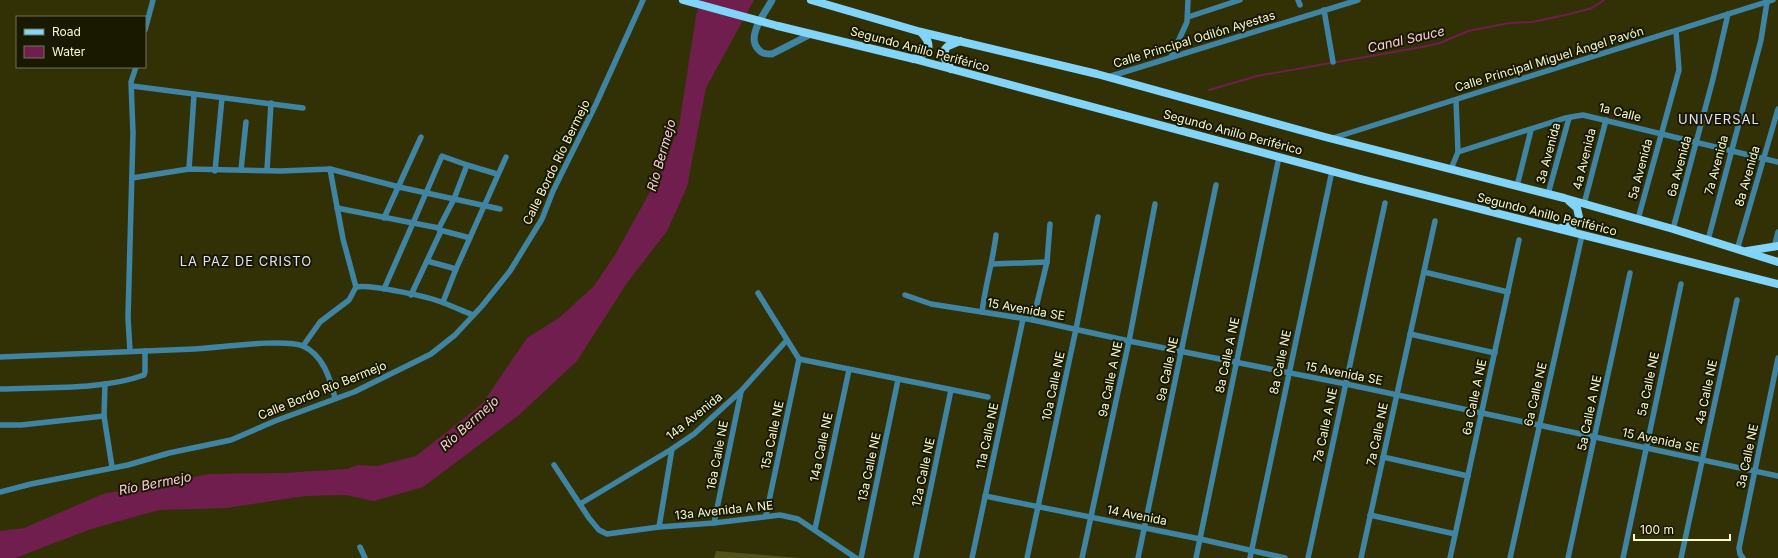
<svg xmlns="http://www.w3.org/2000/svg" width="1778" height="558" font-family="Inter,sans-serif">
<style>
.green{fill:#515118}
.water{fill:#701e4e}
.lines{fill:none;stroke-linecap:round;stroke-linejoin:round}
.stream{stroke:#701e4e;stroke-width:2}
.minor{stroke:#3f85a3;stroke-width:5.5}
.tertiary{stroke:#3f85a3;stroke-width:7}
.primary{stroke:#82d4f9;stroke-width:8}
.primary-bridge{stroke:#82d4f9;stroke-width:8}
.labels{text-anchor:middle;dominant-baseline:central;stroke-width:4;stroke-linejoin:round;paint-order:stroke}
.street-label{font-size:12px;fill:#f6f8d1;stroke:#191900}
.water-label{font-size:13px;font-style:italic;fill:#fccbe1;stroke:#191900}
.neighbourhood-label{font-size:13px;letter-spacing:1px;fill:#e1dffc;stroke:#191900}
</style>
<rect width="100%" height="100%" fill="#323106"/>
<polygon class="green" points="716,551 801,558 714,558"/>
<polygon class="water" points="700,0 754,0 706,88 687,187 667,231 627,283 577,361 519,415 423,487 374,501 345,495 305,496 226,508 159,510 91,529 15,558 0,558 0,531 24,528 103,494 209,474 284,473 347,469 358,465 377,466 416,456 482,404 527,338 559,318 594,286 615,255 662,170 679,126 696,16"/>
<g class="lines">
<polyline class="stream" points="1209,90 1257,76 1422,47 1440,43 1468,31 1509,23 1532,22 1570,14 1592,8 1604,0"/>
<g class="minor">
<polyline points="1298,0 1300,5"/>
<polyline points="1324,10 1333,62"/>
<polyline points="1188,17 1240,0"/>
<polyline points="145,30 153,0"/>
<polyline points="1171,57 1187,22 1188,0"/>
<polyline points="1108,77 1358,0"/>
<polyline points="132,86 303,108"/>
<polyline points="1333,138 1773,0"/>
<polyline points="1458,152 1565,118 1583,115 1778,162"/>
<polyline points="467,165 497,174"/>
<polyline points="189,169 194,95"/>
<polyline points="1451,169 1458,152 1456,100"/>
<polyline points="241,170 246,122"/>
<polyline points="267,170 271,103"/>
<polyline points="215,171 222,98"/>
<polyline points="132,178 189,169 281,171 330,169 399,187 500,209"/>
<polyline points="1517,186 1531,130"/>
<polyline points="1548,194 1569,118"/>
<polyline points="1584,204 1606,120"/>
<polyline points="337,208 413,223 384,289"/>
<polyline points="384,218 421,137"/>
<polyline points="1638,219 1679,70 1676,31"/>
<polyline points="1673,229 1713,79 1728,14"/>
<polyline points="440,230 470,238"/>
<polyline points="1708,240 1761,40 1767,2"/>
<polyline points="1774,248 1778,232"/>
<polyline points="1737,250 1778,109"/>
<polyline points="427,261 456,269"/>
<polyline points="992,264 1047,262"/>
<polyline points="1424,272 1508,292"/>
<path d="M356,287C370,284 430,297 444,303C454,307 463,311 473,315"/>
<polyline points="758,293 799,359 988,397"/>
<polyline points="411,295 440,233 439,228 413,223 442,156 467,165 454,199 439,228"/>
<polyline points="905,295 931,304 1033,320 1129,341 1346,384 1778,476"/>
<polyline points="443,302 456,269 506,157"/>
<path d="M982,312C985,286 993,261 996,235"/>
<polyline points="1033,320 1047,262 1050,224"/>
<polyline points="1410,334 1495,353"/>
<polyline points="303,346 320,322 349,300 356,287 343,239 330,169"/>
<polyline points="130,351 128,318 133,133 131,82 136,67"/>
<path d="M0,357C65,354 129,352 194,349C218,348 283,338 303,346C323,355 330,378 335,398"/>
<polyline points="105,384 104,416 112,467"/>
<path d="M0,389C43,387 104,390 144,375L145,372V351"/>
<polyline points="0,425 21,425 104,416"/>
<polyline points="1383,457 1468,476"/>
<polyline points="554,465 589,518 599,530 607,534 659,527 714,523 780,515 798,519 856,558"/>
<polyline points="0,492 31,484 128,465 169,453 231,440 275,421 354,392 431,354 455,335 482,306 510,271 542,219 553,191 596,104 643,0"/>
<polyline points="985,496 1200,539 1285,558"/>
<polyline points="580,504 672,449 694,434 741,391 787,340"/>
<polyline points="766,515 799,359"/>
<polyline points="1370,515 1455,534"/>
<polyline points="714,523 741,392"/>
<polyline points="659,527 672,449"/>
<polyline points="815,529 849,370"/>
<polyline points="360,547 365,558"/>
<polyline points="861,558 898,380"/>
<polyline points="916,558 951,390"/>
<polyline points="972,558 1023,319"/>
<polyline points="1027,558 1076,329 1098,217"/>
<polyline points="1082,558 1129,341 1155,204"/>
<polyline points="1138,558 1216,185"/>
<polyline points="1196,558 1279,157"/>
<polyline points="1250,558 1332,171"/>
<polyline points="1308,558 1385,203"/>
<polyline points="1361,558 1435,221"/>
<polyline points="1450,558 1519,240"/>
<polyline points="1510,558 1582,235"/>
<polyline points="1568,558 1630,273"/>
<polyline points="1623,558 1681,284"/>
<polyline points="1681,558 1737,300"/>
<polyline points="1743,558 1740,554 1739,548 1778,358"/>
</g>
<path class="tertiary" d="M772,0C765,13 746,36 758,49C762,54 766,54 772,54L811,34"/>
<g class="primary">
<polyline points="811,0 921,32 1097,74 1325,137 1564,198 1673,229 1778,262"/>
<polyline points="778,26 914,59 1361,179 1778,284"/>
<path d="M914,59L928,51C930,42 926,38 921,32"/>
<polyline points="951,69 945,59 945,49 948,46 960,41"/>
<polyline points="1561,228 1574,225 1579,217 1577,208 1569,201"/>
<polyline points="1747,251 1778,246"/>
</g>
<polyline class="primary-bridge" points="683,0 778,26"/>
</g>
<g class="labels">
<g class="street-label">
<text transform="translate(1194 39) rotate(-17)">Calle Principal Odilón Ayestas</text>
<text transform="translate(920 49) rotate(15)">Segundo Anillo Periférico</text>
<text transform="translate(1549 59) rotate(-17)">Calle Principal Miguel Ángel Pavón</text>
<text transform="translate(1620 112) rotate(14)">1a Calle</text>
<text transform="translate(1233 132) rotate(15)">Segundo Anillo Periférico</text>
<text transform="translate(1548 153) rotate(-75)">3a Avenida</text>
<text transform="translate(1584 159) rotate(-76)">4a Avenida</text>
<text transform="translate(556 162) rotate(-64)">Calle Bordo Río Bermejo</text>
<text transform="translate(1716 165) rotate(-75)">7a Avenida</text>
<text transform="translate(1679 166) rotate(-75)">6a Avenida</text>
<text transform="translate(1640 169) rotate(-75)">5a Avenida</text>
<text transform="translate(1747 176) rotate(-74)">8a Avenida</text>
<text transform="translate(1547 214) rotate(14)">Segundo Anillo Periférico</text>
<text transform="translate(1026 309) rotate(10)">15 Avenida SE</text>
<text transform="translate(1227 355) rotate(-78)">8a Calle A NE</text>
<text transform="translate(1280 362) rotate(-78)">8a Calle NE</text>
<text transform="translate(1167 369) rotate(-78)">9a Calle NE</text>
<text transform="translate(1344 373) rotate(11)">15 Avenida SE</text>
<text transform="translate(1110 379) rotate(-78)">9a Calle A NE</text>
<text transform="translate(1648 384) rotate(-78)">5a Calle NE</text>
<text transform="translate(1053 386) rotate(-78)">10a Calle NE</text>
<text transform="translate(322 390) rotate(-22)">Calle Bordo Río Bermejo</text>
<text transform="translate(1706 392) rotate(-78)">4a Calle NE</text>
<text transform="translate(1535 394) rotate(-77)">6a Calle NE</text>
<text transform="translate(1474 397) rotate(-78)">6a Calle A NE</text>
<text transform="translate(1589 413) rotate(-78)">5a Calle A NE</text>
<text transform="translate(694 416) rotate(-39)">14a Avenida</text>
<text transform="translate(1325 425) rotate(-78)">7a Calle A NE</text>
<text transform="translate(1377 434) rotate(-78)">7a Calle NE</text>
<text transform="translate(772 435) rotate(-78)">15a Calle NE</text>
<text transform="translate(987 436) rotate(-78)">11a Calle NE</text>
<text transform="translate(1661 440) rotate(12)">15 Avenida SE</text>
<text transform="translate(821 447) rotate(-78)">14a Calle NE</text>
<text transform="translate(717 455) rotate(-79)">16a Calle NE</text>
<text transform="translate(1747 456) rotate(-78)">3a Calle NE</text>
<text transform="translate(869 467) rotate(-78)">13a Calle NE</text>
<text transform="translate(923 472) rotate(-78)">12a Calle NE</text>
<text transform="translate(724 510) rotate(-6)">13a Avenida A NE</text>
<text transform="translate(1137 515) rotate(11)">14 Avenida</text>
</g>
<g class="water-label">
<text transform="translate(1406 39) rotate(-13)">Canal Sauce</text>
<text transform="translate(661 155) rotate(-74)">Río Bermejo</text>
<text transform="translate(469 423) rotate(-42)">Río Bermejo</text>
<text transform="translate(155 483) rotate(-11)">Río Bermejo</text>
</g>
<g class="neighbourhood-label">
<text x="1719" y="119">UNIVERSAL</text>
<text x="246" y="261">LA PAZ DE CRISTO</text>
</g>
</g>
<rect x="16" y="16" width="130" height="52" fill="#191900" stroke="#717254"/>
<rect x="24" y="29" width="20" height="6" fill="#82d4f9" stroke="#717254"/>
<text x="52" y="36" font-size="12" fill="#f6f8d1">Road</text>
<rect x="24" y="46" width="20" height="12" fill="#701e4e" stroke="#717254"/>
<text x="52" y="56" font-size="12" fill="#f6f8d1">Water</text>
<path d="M1634 534v6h96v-6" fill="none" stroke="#f6f8d1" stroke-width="2"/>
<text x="1640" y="534" font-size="12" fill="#f6f8d1" stroke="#191900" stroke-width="3" paint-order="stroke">100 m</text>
</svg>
